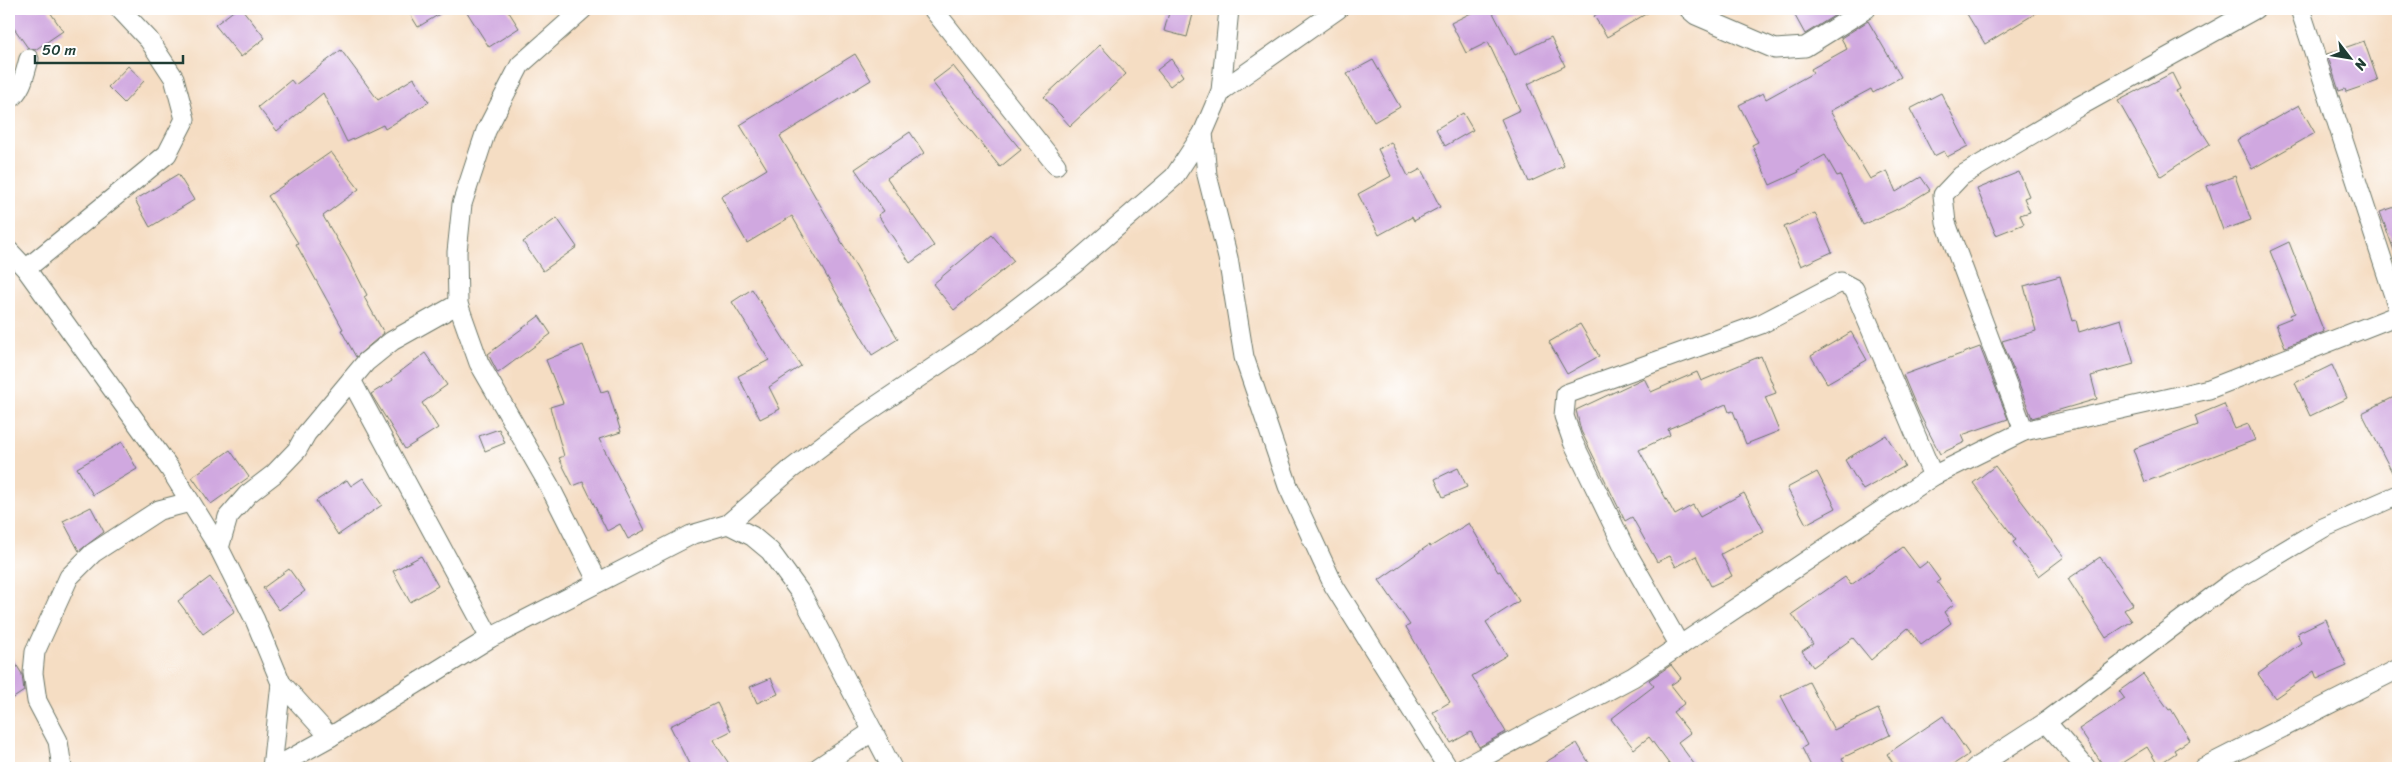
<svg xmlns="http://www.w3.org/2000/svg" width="2407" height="777" font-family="Sriracha,sans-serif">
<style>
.building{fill:#d0a8e0}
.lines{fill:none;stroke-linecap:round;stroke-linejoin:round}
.street-casing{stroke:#6a7566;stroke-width:21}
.street{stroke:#fff;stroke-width:19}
</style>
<rect width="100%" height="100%" fill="#fff"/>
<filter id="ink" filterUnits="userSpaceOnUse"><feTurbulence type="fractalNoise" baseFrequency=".02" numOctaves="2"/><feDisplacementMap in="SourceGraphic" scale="10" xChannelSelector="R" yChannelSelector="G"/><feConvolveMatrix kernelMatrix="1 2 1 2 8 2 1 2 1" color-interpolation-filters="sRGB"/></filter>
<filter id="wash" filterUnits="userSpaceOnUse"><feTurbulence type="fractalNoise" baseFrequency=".0096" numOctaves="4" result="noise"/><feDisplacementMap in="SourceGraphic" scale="20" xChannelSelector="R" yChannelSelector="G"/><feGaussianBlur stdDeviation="1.12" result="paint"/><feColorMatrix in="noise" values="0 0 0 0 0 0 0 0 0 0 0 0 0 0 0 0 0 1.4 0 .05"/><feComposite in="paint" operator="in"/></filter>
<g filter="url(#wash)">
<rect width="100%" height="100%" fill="#f5ddc3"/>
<g id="blocks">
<g class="building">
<polygon points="9,9 48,9 63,31 35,50 28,48 9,21"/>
<polygon points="236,9 242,9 265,38 241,57 215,25"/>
<polygon points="407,9 448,9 418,27"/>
<polygon points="465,9 507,9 519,28 489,47"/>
<polygon points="1170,9 1193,14 1187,37 1164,31"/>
<polygon points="1479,9 1491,9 1515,55 1551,37 1565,66 1528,84 1564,166 1529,182 1501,119 1520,110 1488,42 1466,53 1451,23"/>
<polygon points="1605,9 1654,9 1607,37 1594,16"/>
<polygon points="1804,9 1845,9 1805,34 1794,14"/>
<polygon points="1964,9 2043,9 1985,44"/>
<polygon points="1868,21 1901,77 1873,93 1871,89 1830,111 1870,179 1887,171 1896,192 1921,177 1930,190 1904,206 1863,225 1840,175 1837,176 1825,155 1798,170 1799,172 1770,185 1752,145 1758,142 1739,105 1763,93 1766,99 1813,73 1811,69 1847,49 1841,38"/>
<polygon points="2364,41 2378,81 2346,92 2345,89 2339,91 2327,54"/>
<polygon points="1100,45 1126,74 1070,126 1044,97"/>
<polygon points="341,50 378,100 414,78 429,102 385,129 383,125 347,142 323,93 277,131 258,107 291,80 295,85"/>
<polygon points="855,54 871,80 780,136 898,339 872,355 792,216 747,243 721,197 767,169 740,125"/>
<polygon points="1171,59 1183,76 1170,86 1157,70"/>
<polygon points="1373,60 1400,107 1374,122 1347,74"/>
<polygon points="128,66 144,81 124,103 108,87"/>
<polygon points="953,66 1021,150 1000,167 932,82"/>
<polygon points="2172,73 2180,89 2176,91 2210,144 2161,176 2118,101"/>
<polygon points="1941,93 1968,146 1947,157 1944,151 1934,156 1910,109"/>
<polygon points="2299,105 2315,133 2252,169 2237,140"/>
<polygon points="1463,113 1473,130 1445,146 1436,129"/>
<polygon points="910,132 924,153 887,178 934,246 910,263 878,215 884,211 855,169"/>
<polygon points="1391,142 1408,176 1421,169 1440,207 1414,221 1412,217 1379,235 1358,194 1391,176 1378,149"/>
<polygon points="331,152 359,189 323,216 348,258 367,295 364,297 384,333 356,357 341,330 343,329 296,244 298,243 268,196"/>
<polygon points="2019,172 2029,196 2024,198 2030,212 2020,215 2024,224 1996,235 1977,189"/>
<polygon points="178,174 194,200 150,227 135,200"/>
<polygon points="2235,176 2251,220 2223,230 2207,186"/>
<polygon points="2398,206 2398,256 2396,256 2380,212"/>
<polygon points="1815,213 1832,252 1801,266 1784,227"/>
<polygon points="557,218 577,247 543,271 523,242"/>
<polygon points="992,235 1014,261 954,310 933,284"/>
<polygon points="2289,242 2324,332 2285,347 2276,324 2291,318 2290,315 2295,313 2270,251"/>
<polygon points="2060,276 2073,321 2076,320 2079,332 2121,319 2134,364 2091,376 2097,399 2032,418 2002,341 2036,331 2024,286"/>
<polygon points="752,289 801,366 769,387 780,409 760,419 738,376 769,360 732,302"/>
<polygon points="539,316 551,334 498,373 488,354"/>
<polygon points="1580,324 1599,356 1567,374 1549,342"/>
<polygon points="1851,332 1867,360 1827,383 1811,356"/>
<polygon points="583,345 601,392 608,390 621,432 599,439 645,530 628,539 620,524 607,531 583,482 573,486 559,458 564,456 550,407 563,403 546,360"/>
<polygon points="1980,347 2008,419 1962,435 1965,442 1940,454 1919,413 1903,375"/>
<polygon points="425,353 447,385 422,403 438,428 405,449 371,394 393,380 392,378"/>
<polygon points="1761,356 1776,393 1765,397 1779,431 1746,444 1733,411 1729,412 1726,404 1668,429 1670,435 1639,450 1675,515 1693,505 1700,517 1744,493 1764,531 1721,554 1732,576 1711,586 1696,556 1676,567 1670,556 1657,562 1632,517 1625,521 1581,431 1576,410 1644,378 1651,392 1697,372 1701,381"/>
<polygon points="2332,365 2347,398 2310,416 2295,383"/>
<polygon points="2398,395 2398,484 2362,413"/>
<polygon points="2224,404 2235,429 2248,424 2255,440 2145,482 2133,449 2198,425 2195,416"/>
<polygon points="499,429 505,443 485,451 479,436"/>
<polygon points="1886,435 1905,466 1863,490 1845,460"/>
<polygon points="122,442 137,469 93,495 77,468"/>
<polygon points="230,450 249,477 211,504 192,477"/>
<polygon points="1995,466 2064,557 2039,576 2013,542 2016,540 1973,483"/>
<polygon points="1458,468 1467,487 1443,497 1435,479"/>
<polygon points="1817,472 1836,508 1806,524 1787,488"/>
<polygon points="363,478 382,505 338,535 316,501 347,480 351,486"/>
<polygon points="91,507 104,532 79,551 63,521"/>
<polygon points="1469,523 1498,572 1500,571 1519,601 1486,622 1507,655 1472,676 1506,732 1479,747 1471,732 1451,743 1433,712 1450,702 1406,627 1410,625 1379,580 1429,545 1430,547"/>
<polygon points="1903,547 1919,568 1927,562 1940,580 1937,582 1954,604 1944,612 1951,623 1921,645 1908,628 1871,660 1853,638 1813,667 1802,651 1813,644 1792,614 1845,577 1851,585"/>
<polygon points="421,556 438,586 410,602 393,571"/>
<polygon points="2100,557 2133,604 2124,610 2132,621 2106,638 2068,579"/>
<polygon points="289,569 305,591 279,610 263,588"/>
<polygon points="210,577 235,611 203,634 178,601"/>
<polygon points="2326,619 2347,666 2317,679 2314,671 2275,698 2258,674 2301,643 2297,633"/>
<polygon points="9,653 22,674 24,691 9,701"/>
<polygon points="1671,665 1681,678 1671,685 1685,703 1673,712 1690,733 1678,742 1697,768 1672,768 1649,737 1634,749 1611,719 1654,686 1649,680"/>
<polygon points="2143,674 2169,710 2171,709 2190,740 2174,750 2176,753 2158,765 2147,747 2114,768 2105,768 2079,729 2125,699 2119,691"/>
<polygon points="771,678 778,694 757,703 750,687"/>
<polygon points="1809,682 1834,730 1878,709 1890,735 1842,758 1847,768 1812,768 1802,748 1807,745 1781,696"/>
<polygon points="717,703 731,731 713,740 732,768 691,768 670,726"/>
<polygon points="1943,716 1969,754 1948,768 1896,768 1887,754"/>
<polygon points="1577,743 1592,768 1536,768"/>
</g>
</g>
</g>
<g filter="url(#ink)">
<use href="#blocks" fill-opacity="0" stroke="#6a7566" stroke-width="1"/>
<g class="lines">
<defs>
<g id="street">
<polyline points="583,9 520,65 486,131 462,204 457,252 458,304 479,363 549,485 598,582"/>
<polyline points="933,9 1056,165"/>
<polyline points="1229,9 1221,91 1203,133 1207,175 1228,258 1244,357 1288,486 1334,586 1448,768"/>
<polyline points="1689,9 1696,15 1775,49 1805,47 1866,9"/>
<polyline points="2300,9 2398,308"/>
<polyline points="1221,91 1338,9"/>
<path d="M9,99C22,91 25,73 29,59"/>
<polyline points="9,251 26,269 170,469 219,548 255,620 281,683 330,737"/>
<polyline points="26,269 167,154 185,119 174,78 149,40 120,9"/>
<polyline points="351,380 490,638"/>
<polyline points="2024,431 1946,223 1943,195 1961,176 2078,107 2255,9"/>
<polyline points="728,524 752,536 770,551 802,595 892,768"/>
<polyline points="219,548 228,517 248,494 274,474 297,450 306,434 366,362 392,341 458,304"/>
<polyline points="1680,646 1627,553 1573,442 1564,416 1566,394 1761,324 1841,282 1854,289 1933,476"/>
<polyline points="2046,722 2086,768"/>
<polyline points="62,768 58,741 37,701 33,673 35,652 69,577 93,553 159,510 190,502"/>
<polyline points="272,768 281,683"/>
<polyline points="274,768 330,737 490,638 691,535 728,524 790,470 857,419 986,332 1073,265 1174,177 1203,133"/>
<polyline points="818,768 873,731"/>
<polyline points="1463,768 1633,677 1933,476 2024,431 2209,389 2398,315"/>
<polyline points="1975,768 2046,722 2232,582 2323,528 2398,495"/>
<polyline points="2203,768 2398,669"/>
</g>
</defs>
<use href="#street" class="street-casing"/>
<use href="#street" class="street"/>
</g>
</g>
<rect width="2407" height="777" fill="none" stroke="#fff" stroke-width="30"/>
<g transform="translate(2350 58) rotate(121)" stroke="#ffffff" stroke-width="4" paint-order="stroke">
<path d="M0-4L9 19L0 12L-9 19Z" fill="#1f3d34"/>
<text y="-8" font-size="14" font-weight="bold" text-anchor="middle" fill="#1f3d34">N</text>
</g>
<path d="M35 55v8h148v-8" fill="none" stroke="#1f3d34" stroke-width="2.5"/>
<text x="42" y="55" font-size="15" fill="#1f3d34" stroke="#ffffff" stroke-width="4" paint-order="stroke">50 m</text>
</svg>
